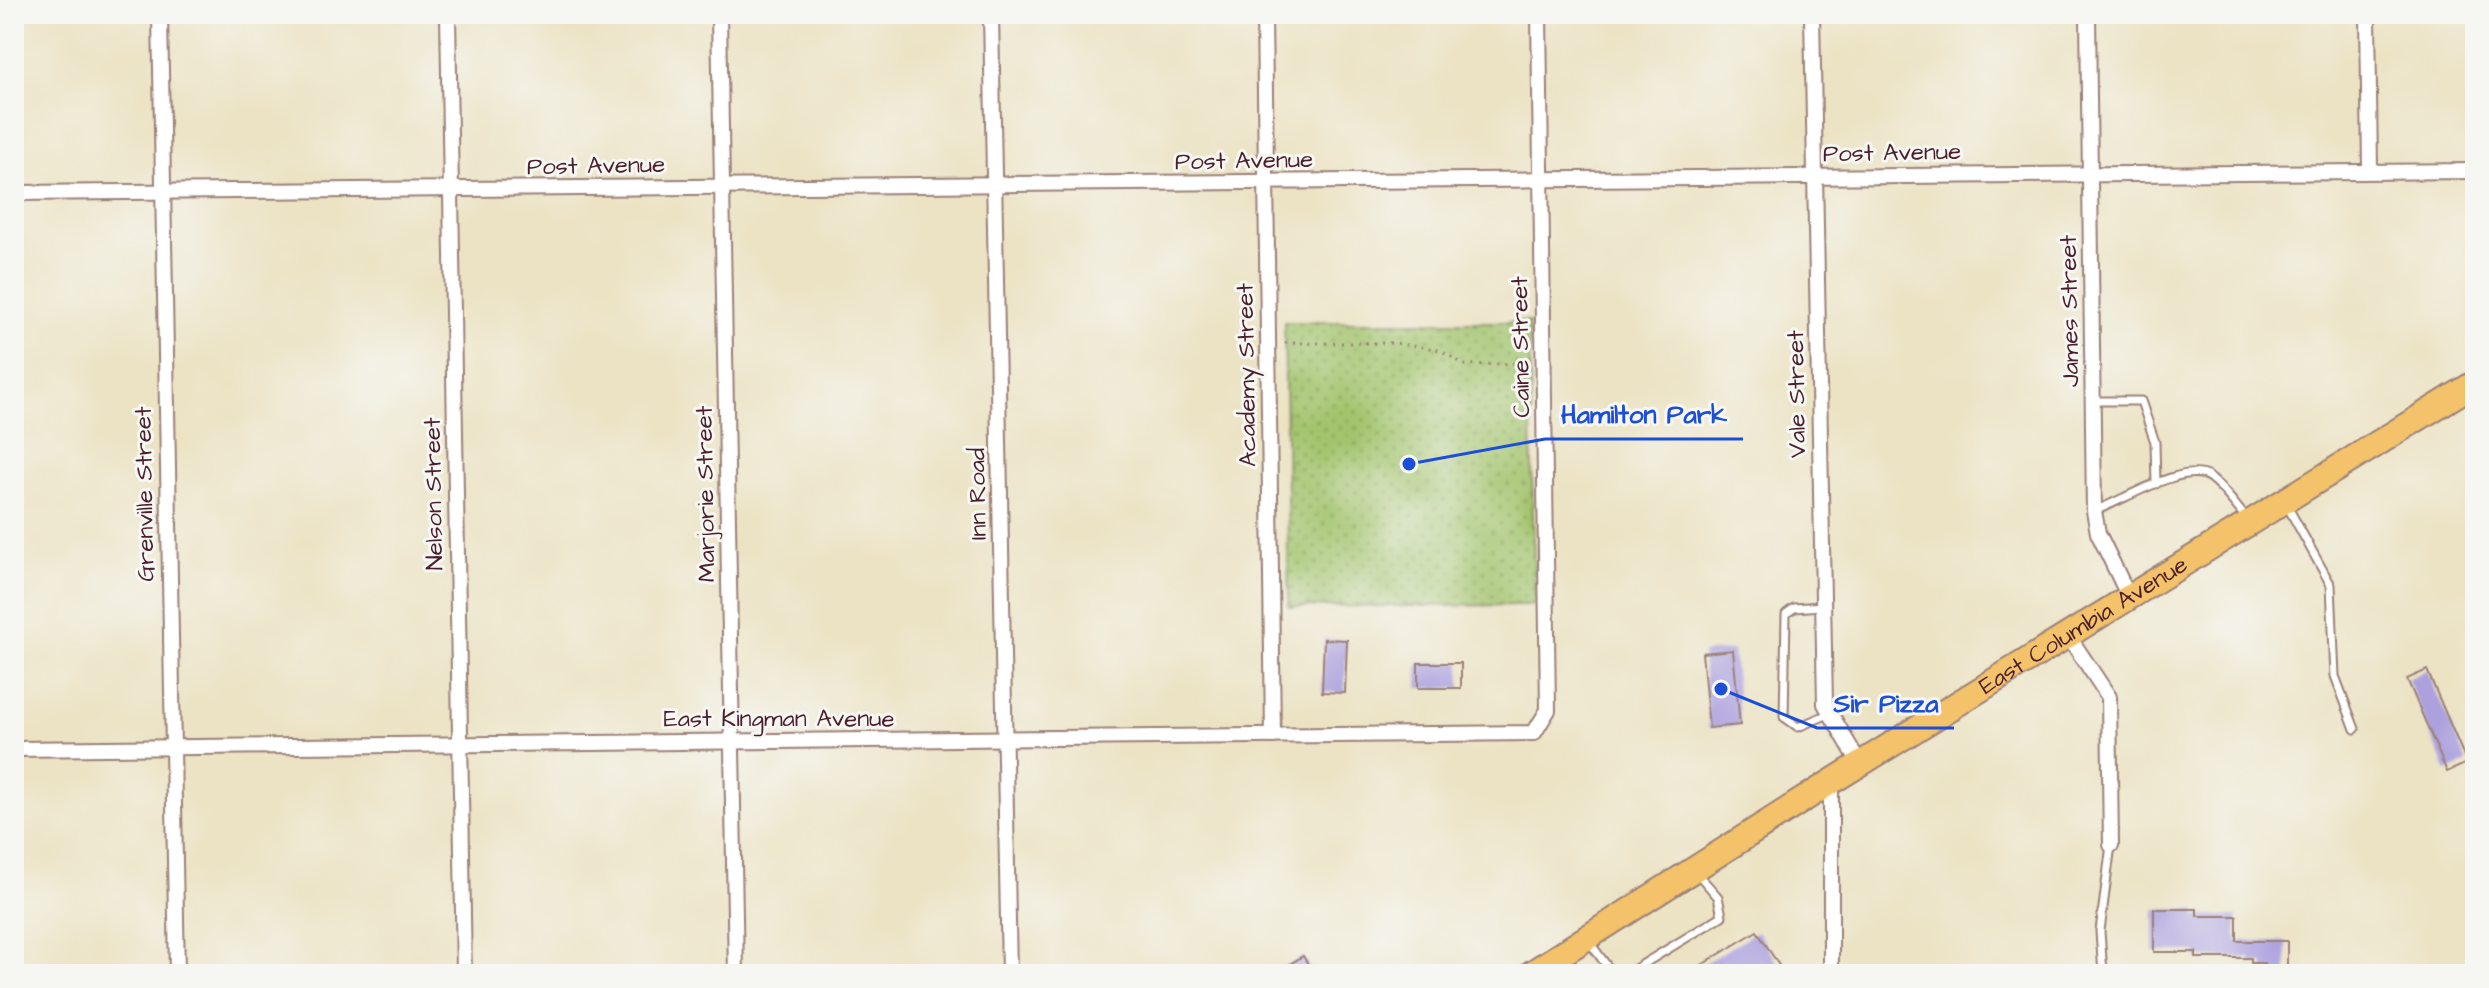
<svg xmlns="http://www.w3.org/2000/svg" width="2489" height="988" font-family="'Architects Daughter',sans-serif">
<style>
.grass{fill:url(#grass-dots);stroke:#76724c;stroke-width:2}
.building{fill:#aca0de}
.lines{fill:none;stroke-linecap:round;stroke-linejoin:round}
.lane-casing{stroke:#9b8178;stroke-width:11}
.street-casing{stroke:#9b8178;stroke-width:18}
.primary-casing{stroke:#9b8178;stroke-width:28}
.path{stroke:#9b8178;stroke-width:3;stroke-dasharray:2 6;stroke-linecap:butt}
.lane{stroke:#fff;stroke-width:7}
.street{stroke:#fff;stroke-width:14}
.primary{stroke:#f3c26a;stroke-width:24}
.labels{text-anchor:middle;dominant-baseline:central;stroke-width:6;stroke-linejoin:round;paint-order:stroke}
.street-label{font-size:24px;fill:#4a1f2b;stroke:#f6f6f2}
.leader{fill:none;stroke:#1d4ed8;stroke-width:3}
.callout-dot{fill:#1d4ed8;stroke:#f6f6f2;stroke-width:3}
.callout-label{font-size:26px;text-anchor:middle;font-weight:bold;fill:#1d4ed8;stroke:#f6f6f2;stroke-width:6;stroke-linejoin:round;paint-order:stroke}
</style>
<defs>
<pattern id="grass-dots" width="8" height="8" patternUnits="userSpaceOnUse" patternTransform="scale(2)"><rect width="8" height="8" fill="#a3c46d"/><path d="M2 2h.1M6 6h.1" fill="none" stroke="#879f5a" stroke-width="1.8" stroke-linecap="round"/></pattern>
</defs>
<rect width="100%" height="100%" fill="#f6f6f2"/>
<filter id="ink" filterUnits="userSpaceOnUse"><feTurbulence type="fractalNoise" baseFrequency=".0125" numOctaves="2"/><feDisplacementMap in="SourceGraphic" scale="16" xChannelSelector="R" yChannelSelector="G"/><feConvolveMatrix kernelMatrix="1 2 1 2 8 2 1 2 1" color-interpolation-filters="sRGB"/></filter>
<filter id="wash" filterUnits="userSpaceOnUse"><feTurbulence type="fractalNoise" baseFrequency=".006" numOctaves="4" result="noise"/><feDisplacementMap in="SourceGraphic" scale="32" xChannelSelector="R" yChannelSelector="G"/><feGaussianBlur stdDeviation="1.8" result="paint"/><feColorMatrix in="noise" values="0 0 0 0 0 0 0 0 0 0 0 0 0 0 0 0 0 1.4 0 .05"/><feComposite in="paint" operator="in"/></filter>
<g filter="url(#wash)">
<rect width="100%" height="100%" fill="#ece3c4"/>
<polygon class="grass" points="1284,322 1529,322 1535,605 1289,607"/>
<g id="blocks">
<g class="building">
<polygon points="1324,639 1347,640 1345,693 1322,692"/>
<polygon points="1733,650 1740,725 1709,728 1702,653"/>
<rect x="1418" y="663" width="43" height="25"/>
<polygon points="2427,670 2467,763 2447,772 2407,679"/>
<polygon points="2154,909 2197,909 2197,916 2237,916 2237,941 2287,941 2287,974 2264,974 2264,963 2251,963 2251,958 2196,958 2196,952 2154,952"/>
<polygon points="1757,931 1780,967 1769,974 1687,974"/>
<polygon points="1303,956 1314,974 1274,974"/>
</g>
</g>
</g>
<g filter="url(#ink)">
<use href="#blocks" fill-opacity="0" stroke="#9b8178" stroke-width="2"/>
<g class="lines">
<defs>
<g id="lane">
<polyline points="2093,401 2141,401 2155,442 2156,484"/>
<polyline points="2286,504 2331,585 2335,676 2355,729"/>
<path d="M2094,511C2121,502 2186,460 2210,478C2225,489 2236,507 2248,520"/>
<polyline points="1822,606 1794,608 1786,614 1784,717 1798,727 1831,713"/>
<polyline points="1590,943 1613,974"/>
<polyline points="1627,974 1722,916 1718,897 1698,874"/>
<polyline points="2103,974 2100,931 2111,845"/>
</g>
<g id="street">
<polyline points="160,14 177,974"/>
<polyline points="448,14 464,974"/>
<polyline points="719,14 736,974"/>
<polyline points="991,14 1009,974"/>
<polyline points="1264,14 1273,736"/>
<polyline points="1812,14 1825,704 1860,764"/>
<polyline points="2088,14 2094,511 2098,533 2130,599"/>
<polyline points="2368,14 2370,170"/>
<polyline points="14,193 2475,171"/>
<polyline points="2069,637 2109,697 2111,845"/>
<polyline points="14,749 1534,733 1548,710 1539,14"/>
<polyline points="1831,782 1831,974"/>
</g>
<g id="primary">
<path id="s1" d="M1530,974L1831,782L2475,383"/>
</g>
</defs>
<use href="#lane" class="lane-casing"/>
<use href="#street" class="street-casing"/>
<use href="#primary" class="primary-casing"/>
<polyline class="path" points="1285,343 1394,343 1440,350 1465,365 1528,363"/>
<use href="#lane" class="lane"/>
<use href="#street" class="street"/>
<use href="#primary" class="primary"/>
</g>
</g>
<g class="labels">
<g class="street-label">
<text transform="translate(1892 153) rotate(-1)">Post Avenue</text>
<text transform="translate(1244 161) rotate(-1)">Post Avenue</text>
<text transform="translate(596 166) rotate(-1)">Post Avenue</text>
<text transform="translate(2070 311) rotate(-91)">James Street</text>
<text transform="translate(1521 347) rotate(-91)">Caine Street</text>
<text transform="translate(1247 375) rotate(-91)">Academy Street</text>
<text transform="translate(1797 394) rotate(-91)">Vale Street</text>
<text transform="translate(145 494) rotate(-91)">Grenville Street</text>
<text transform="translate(434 494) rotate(-91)">Nelson Street</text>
<text transform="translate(706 494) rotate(-91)">Marjorie Street</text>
<text transform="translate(978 494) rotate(-91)">Inn Road</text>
<text stroke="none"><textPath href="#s1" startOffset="654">East Columbia Avenue</textPath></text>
<text x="779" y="719">East Kingman Avenue</text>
</g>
</g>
<path class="leader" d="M1409 464L1545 439H1743M1721 689L1817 728H1954"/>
<g class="callout-dot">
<circle cx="1409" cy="464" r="8"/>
<circle cx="1721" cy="689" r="8"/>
</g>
<g class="callout-label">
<text x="1644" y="423">Hamilton Park</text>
<text x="1886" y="712">Sir Pizza</text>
</g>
<rect width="2489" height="988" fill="none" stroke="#f6f6f2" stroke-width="48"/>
</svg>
